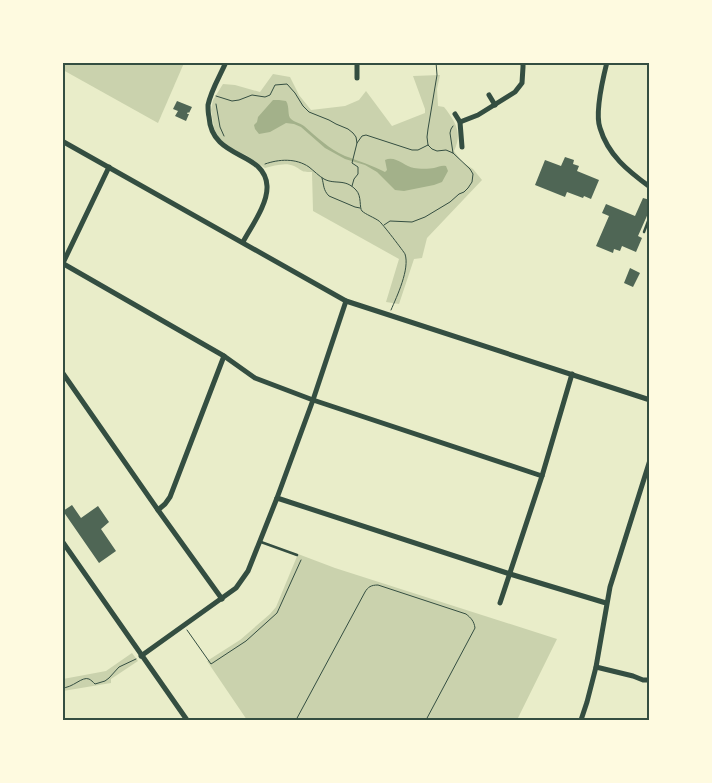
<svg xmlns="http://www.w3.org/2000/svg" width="712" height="783" font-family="'Golos Text',sans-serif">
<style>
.green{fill:#cad2ad}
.water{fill:#a3b18a}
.building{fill:#4f6655}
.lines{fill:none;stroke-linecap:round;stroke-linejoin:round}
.path{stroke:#344e41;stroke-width:1}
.service{stroke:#344e41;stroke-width:2.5}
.minor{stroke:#344e41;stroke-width:5}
.neatline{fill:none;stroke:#344e41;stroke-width:2}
</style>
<rect width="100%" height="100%" fill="#e9edc9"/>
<g class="green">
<polygon points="63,62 184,62 184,63 158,123 63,70"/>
<path d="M273,74L290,77L299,95L311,110L345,106L359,100L366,91L392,126L425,113V109L413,76L440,75L437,89L438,106L444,107C455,121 463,133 454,151L462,162L473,169L482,180L427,238L422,258L414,259L399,304L386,302L399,259L313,211L312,172C299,172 303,170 294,166C285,162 274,166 265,168L246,155L228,147L220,140L214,128L211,110L213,100L223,84L235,85L260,92Z"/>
<polygon points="298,554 335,568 557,639 517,720 247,720 207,661 240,640 270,614 276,607"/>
<polygon points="132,653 138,661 111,679 111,683 63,691 63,679 106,671"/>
</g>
<path class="water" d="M273,100H279L286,101C290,107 287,116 291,119C294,122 300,123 304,126C318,138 328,148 345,156C359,161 371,165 385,172L387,170L385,160C395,155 404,166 414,168C418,169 430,169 434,168C439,167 441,165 446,166L448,171L442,182L434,185L404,191L395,190L377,172L365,165L345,159L325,148L301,127L294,124L286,123L270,132L259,134L255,129L254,125L257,122L258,117Z"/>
<g class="building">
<polygon points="177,101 192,107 189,113 188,112 187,114 189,114 186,121 175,116 178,111 173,109"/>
<polygon points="565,157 574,160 573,164 579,166 577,171 599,180 591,199 584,196 583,198 567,192 565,197 535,185 545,160 561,166"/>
<polygon points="643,198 650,200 650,209 638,236 642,238 636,252 622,246 620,251 614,249 613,253 596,246 609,216 602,213 606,204 635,216"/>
<polygon points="630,268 640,273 633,287 624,283"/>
<polygon points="72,505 81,518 98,506 109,522 101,529 116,551 99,563 63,511"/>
</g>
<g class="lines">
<g class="path">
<polyline points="216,96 232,101 239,100 252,95 265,97 270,95 275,85 287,84 295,93 303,106 309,112 329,120 336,124 348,129 353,133 356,137 357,143 352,163 358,167 358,174 354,179 352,186"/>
<polyline points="216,104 220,127 224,136"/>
<polyline points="357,143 362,136 366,135 412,150 418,150 428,145"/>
<polyline points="453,153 450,133 451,129 453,126"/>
<path d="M265,164C279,159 296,158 309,167C314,171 319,176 324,179C335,185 345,178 356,190C362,196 359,208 362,211C365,214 375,218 379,221C382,223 404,252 405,254C410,269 397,296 391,310"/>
<path d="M322,178C324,185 323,190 329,196L355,207L360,208"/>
<polyline points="384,225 390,221 412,222 425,217 450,202 459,194 464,192 468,188 472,182 473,174 470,169 453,153 446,150 437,151 432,149 428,145 427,137 428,129 437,75 436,62"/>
<polyline points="187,630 211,664 246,641 277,613 301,560"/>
<path d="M62,688C73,688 82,676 89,679C91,680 93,682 95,684L105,681L109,678L119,667L136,659"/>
<path d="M296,720L365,592C368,587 371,585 378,585L466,614C471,618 474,621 475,628L426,720"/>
</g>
<g class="service">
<polyline points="644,232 650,216"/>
<polyline points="261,542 297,555"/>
</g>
<g class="minor">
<path d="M226,62C220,76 211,90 208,105C208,109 208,113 209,117C212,161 265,150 267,186C268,204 251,227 243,242"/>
<path d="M607,62C603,78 595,114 600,128C608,155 628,171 650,187"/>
<polyline points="357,78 357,62"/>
<polyline points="489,95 495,105"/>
<polyline points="455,114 460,122 462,147"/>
<polyline points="460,122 478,115 515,92 522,83 523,67 523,62"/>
<polyline points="62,141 346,301 650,400"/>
<polyline points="62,263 224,356 255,378 313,400 542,476"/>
<polyline points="63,263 109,167"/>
<polyline points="62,372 158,510 222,599"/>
<polyline points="277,498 510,574 606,603"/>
<polyline points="158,510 165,504 170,497 224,356"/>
<polyline points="62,541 187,720"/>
<polyline points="500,603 542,476 572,374"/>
<polyline points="141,656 236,588 248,571 277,498 313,400 346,301"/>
<polyline points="596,667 633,676 643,680 650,680"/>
<polyline points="581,720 587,702 596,667 610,587 650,460"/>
</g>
</g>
<rect width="712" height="783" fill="none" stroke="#fefae0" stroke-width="128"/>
<rect x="64" y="64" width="584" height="655" class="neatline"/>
</svg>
